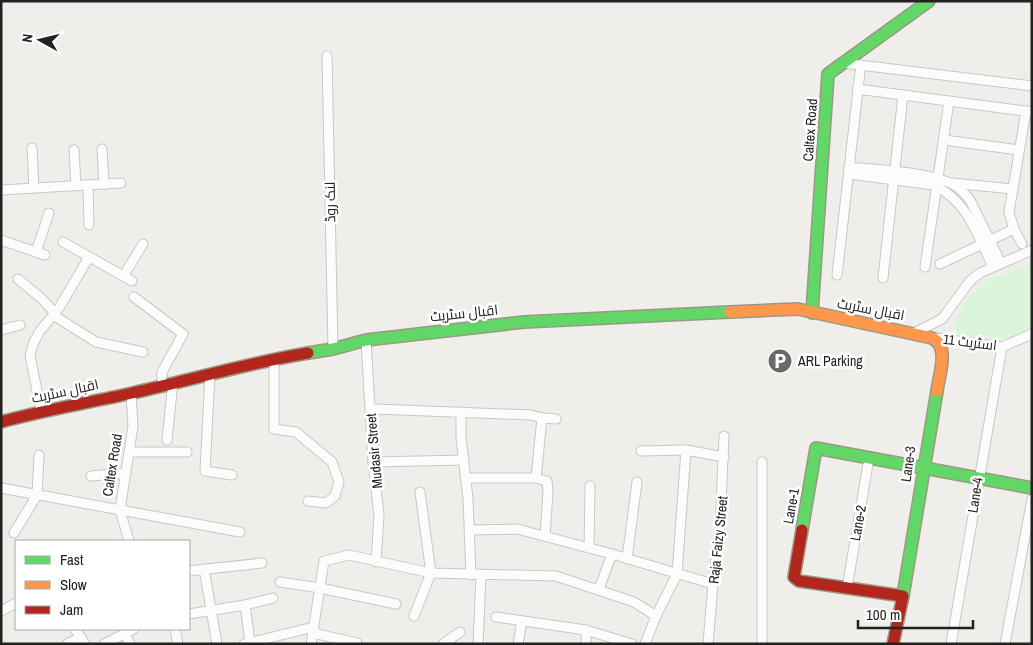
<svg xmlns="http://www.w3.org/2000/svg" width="1033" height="645" font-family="'Archivo Narrow',Cairo,sans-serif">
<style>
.park{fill:#daf5da}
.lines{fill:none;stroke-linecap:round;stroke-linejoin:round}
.street-casing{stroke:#c9c8c7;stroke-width:11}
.fast-casing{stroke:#999a82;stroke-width:14}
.slow-casing{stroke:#999a82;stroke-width:14}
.jam-casing{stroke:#999a82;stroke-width:14}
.street{stroke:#fdfcfc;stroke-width:9}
.fast{stroke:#63d668;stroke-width:11}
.slow{stroke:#ff974d;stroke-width:11}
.jam{stroke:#b3261e;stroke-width:11}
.labels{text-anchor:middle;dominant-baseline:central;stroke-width:5;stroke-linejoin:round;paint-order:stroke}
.street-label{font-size:14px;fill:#222;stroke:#fff}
.poi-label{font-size:14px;fill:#222;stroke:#fff;text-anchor:start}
</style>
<rect width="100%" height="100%" fill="#f0eeeb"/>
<polygon class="park" points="1032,263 1032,327 1009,339 957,335 954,322 968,297 991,279"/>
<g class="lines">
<defs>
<g id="street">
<polyline points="327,56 333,349"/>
<polyline points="843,63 1032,86"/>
<polyline points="857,89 1032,112"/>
<polyline points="944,140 1019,150"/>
<polyline points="32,148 34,188"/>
<polyline points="102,149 104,184"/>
<polyline points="74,150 76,186"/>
<path d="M849,167C878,170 933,172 956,186C962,190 966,195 970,200L1001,263"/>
<path d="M849,174L934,185C968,202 977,234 993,267"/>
<polyline points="952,183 1013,189"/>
<polyline points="88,185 89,225"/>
<polyline points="1,190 121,183"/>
<polyline points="1,240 45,255"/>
<polyline points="63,242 132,281"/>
<polyline points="1022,244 1014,229 1009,212 1026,111"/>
<polyline points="36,252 49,213"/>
<polyline points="940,264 1014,229"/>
<polyline points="925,267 949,101"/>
<polyline points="124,275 143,244"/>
<polyline points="837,275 860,72"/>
<polyline points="883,278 903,95"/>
<polyline points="18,279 41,298 55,313"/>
<polyline points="134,297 183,334 162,372 162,385"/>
<polyline points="53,315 96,342 143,352"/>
<polyline points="1,330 20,325"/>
<polyline points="914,333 942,319 970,281 980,273 1032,250"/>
<polyline points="936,338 1002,347 1032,334"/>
<polyline points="366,340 373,462 379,515 376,562"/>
<polyline points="274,359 274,429 296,432 332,462 339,482 335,496 326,503 308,501"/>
<polyline points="210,374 205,471 232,475"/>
<polyline points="41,411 30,355 34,342 40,331 59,308 89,257"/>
<polyline points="461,412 461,438 468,499 471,575"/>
<polyline points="370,413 375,409 531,415 542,418 536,478"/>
<polyline points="542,418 556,419"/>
<polyline points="167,440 173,382"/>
<polyline points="641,451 686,450 724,457"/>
<polyline points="130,452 187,452"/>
<polyline points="373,462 464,460"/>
<polyline points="91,476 126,473"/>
<polyline points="467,478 536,478 547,481 548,492 545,536"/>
<polyline points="1,488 240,532"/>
<polyline points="470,530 517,529 612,554 713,584"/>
<polyline points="14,533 37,495 39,455"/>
<polyline points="129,541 120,510 133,426 131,393"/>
<polyline points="589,548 590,486"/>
<polyline points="627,559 637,482"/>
<polyline points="204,569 217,644"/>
<polyline points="189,571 262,563"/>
<polyline points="280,582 320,588 396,604"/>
<polyline points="847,588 869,458"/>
<polyline points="599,589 612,554"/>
<polyline points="245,605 250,642"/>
<polyline points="1,611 16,603"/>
<polyline points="189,614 245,605 273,598"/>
<polyline points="414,616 431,573 420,492"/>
<polyline points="496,617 586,630 632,644"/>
<polyline points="75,629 85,644"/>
<polyline points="175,629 178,644"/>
<polyline points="313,633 357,643"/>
<polyline points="125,634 130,644"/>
<polyline points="67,644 81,637"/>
<polyline points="104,644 134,629"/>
<polyline points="244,644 314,627"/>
<polyline points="311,644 324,561 349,555 431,573 556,576 634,602 656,616"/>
<polyline points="443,644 460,632"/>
<polyline points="478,644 481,575"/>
<polyline points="518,644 522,621"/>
<polyline points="586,644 586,630"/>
<polyline points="645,644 656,616 677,574 686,450"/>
<polyline points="708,644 713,584 720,527 724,436"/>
<polyline points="762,644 762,462"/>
<polyline points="951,644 1002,347"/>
<polyline points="1005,644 1032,499"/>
</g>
<g id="fast">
<polyline points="812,313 828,74 929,1"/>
<polyline points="308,353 333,349 366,340 524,322 730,312"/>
<polyline points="802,530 816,448 1032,488"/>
<polyline points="903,596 937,391"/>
</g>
<path id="slow" d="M730,312L798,309L932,338C950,346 939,375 937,391"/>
<g id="jam">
<path d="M1,422C44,410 88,403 132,393C191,380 248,363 308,353"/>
<polyline points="802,530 794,577 799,581 903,596 893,644"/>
</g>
</defs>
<use href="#street" class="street-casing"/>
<use href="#fast" class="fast-casing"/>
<use href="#slow" class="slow-casing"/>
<use href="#jam" class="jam-casing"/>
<use href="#street" class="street"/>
<use href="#fast" class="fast"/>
<use href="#slow" class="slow"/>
<use href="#jam" class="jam"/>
</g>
<defs>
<symbol id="parking-disc" viewBox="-11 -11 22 22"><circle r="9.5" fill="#6a6968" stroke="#fff"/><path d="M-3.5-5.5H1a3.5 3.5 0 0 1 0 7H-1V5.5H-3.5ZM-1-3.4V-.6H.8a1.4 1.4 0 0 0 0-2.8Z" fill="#fff"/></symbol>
</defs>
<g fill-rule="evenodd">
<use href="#parking-disc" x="766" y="347" width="28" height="28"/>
</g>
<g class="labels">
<g class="street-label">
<text transform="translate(810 130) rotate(-86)">Caltex Road</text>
<text transform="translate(330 202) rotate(-91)">لنک روڈ</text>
<text transform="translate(871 309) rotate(11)">اقبال سٹریٹ</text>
<text transform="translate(464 313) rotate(-6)">اقبال سٹریٹ</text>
<text transform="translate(970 342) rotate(7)">اسٹریٹ 11</text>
<text transform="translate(65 391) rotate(-12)">اقبال سٹریٹ</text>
<text transform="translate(374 451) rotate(-95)">Mudasir Street</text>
<text transform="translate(908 464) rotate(-82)">Lane-3</text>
<text transform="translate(112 465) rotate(-81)">Caltex Road</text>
<text transform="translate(975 495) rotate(-81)">Lane-4</text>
<text transform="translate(791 506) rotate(-80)">Lane-1</text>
<text transform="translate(858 523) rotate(-80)">Lane-2</text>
<text transform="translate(718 540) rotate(-84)">Raja Faizy Street</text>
</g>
<g class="poi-label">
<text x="798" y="361">ARL Parking</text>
</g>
</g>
<rect width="1033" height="645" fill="none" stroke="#222222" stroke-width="5"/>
<rect x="15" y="540" width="175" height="90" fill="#ffffff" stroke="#a7a7a7"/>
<rect x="25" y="556" width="25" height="8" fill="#63d668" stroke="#a7a7a7"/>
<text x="60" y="565" font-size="15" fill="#222222">Fast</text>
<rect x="25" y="581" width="25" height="8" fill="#ff974d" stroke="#a7a7a7"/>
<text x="60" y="590" font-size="15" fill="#222222">Slow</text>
<rect x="25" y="606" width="25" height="8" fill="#b3261e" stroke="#a7a7a7"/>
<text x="60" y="615" font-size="15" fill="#222222">Jam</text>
<g transform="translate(40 40) rotate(278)" stroke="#ffffff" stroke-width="4" paint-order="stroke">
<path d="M0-4L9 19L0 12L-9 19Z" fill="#222222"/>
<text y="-8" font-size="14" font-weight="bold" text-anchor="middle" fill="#222222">N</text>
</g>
<path d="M858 620v8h115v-8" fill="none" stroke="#222222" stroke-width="2.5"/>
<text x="866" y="620" font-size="15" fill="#222222" stroke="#ffffff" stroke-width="4" paint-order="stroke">100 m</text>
</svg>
